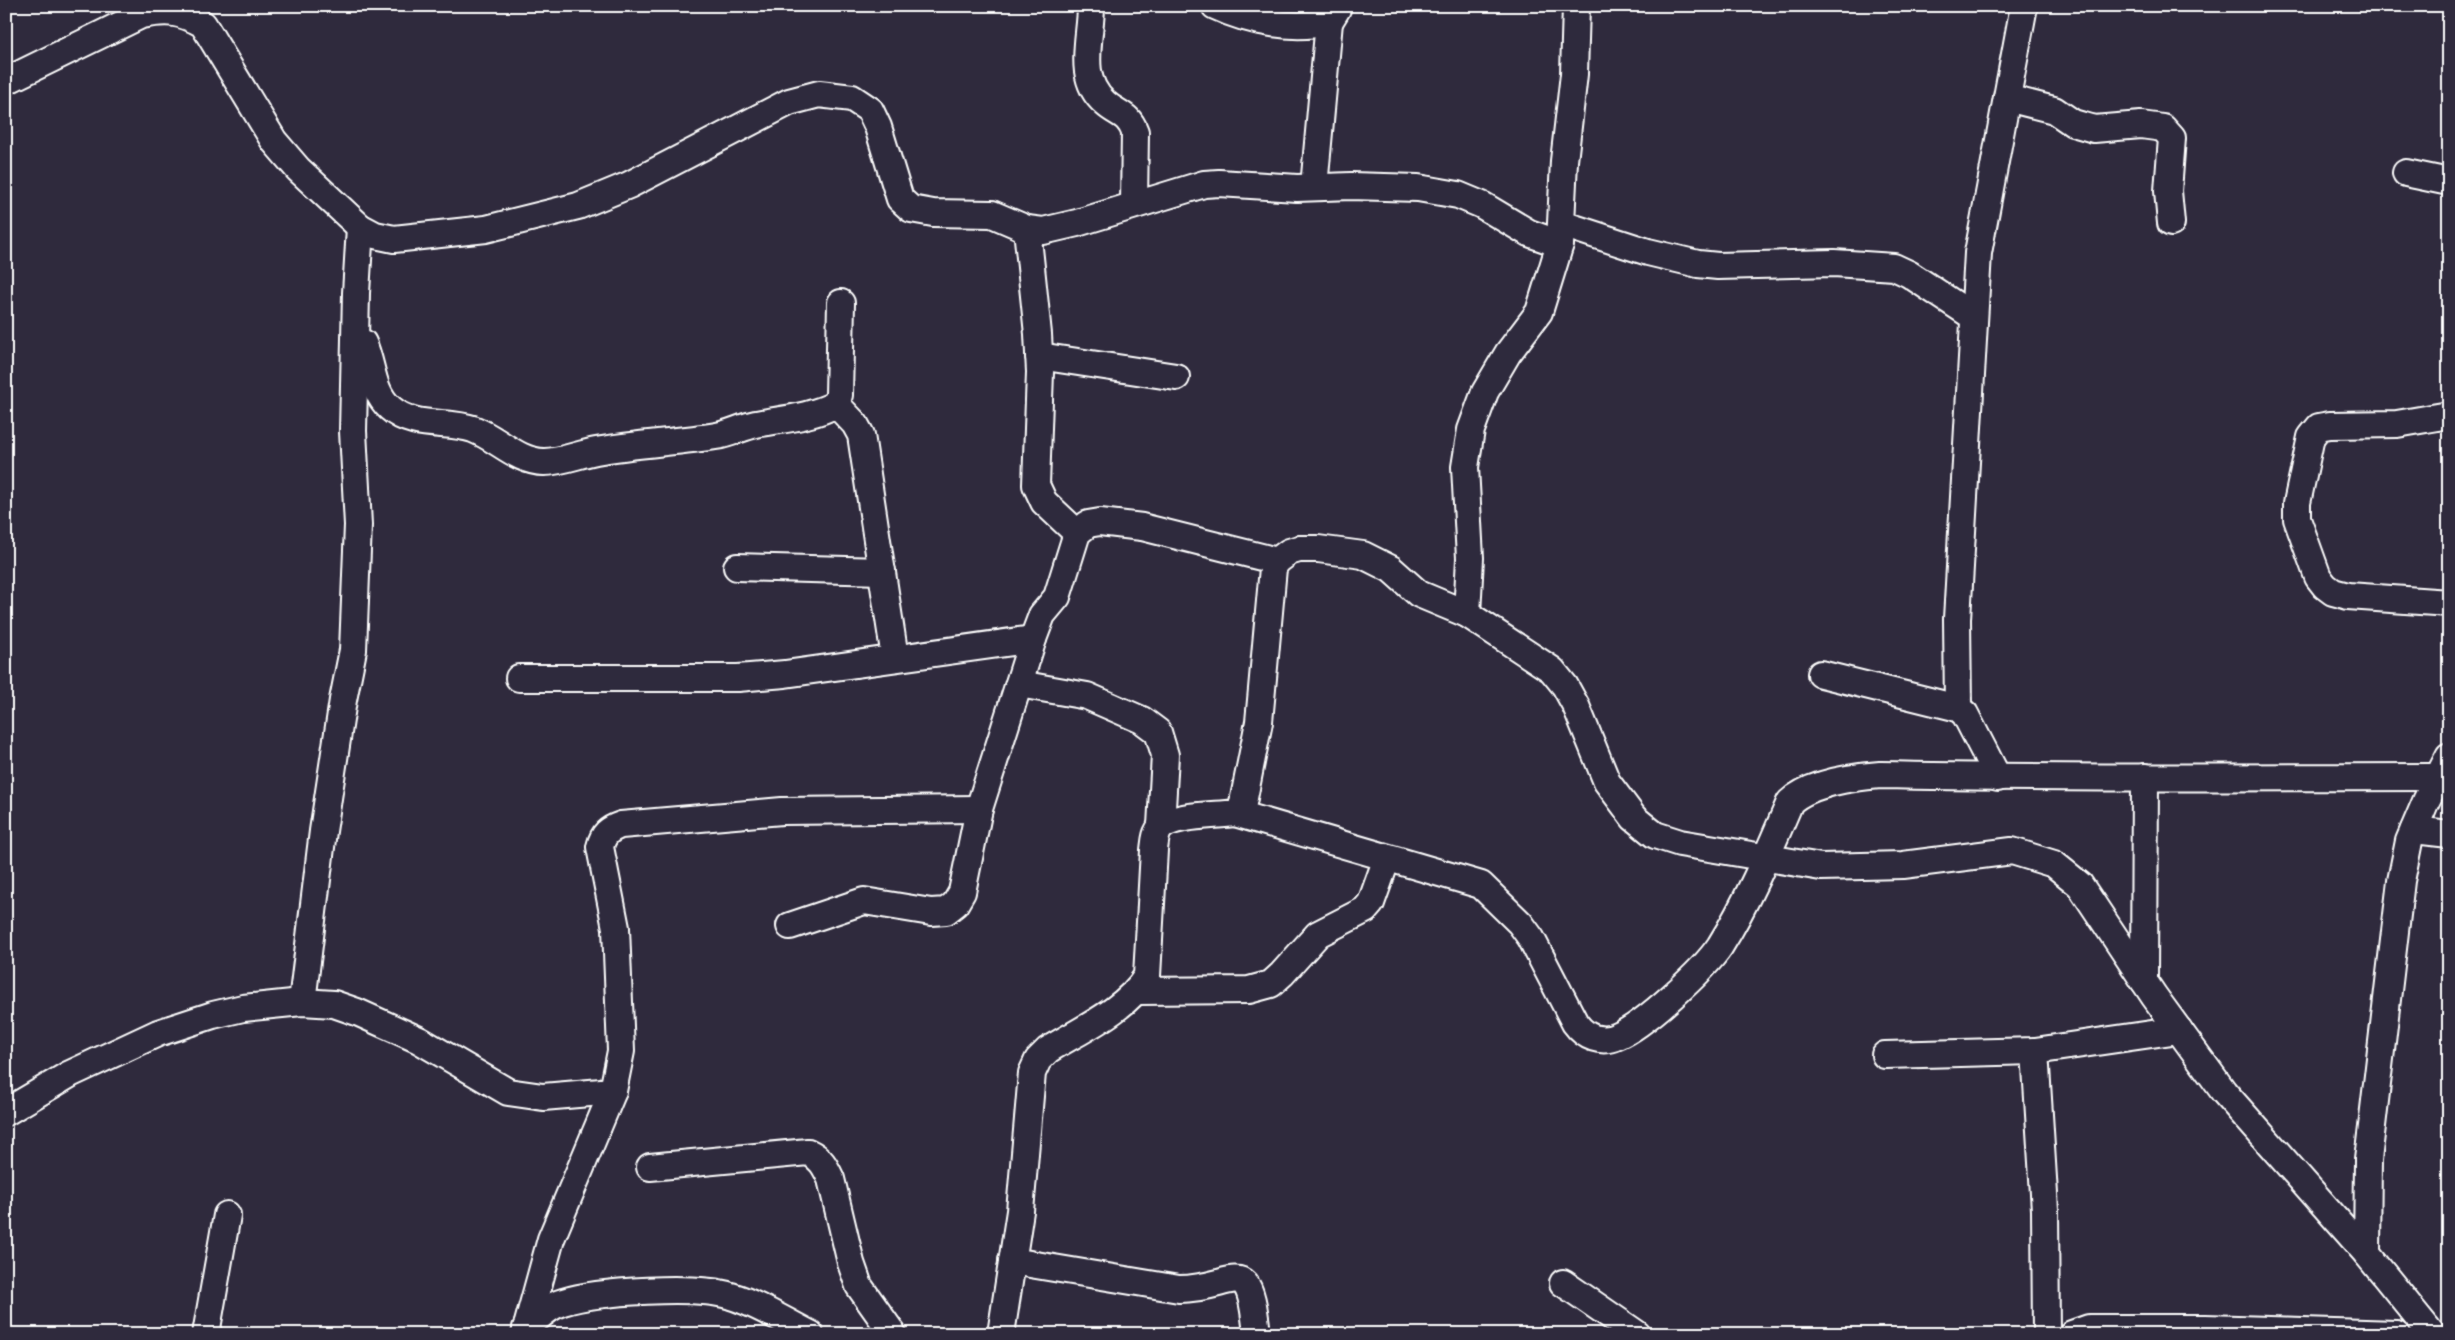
<svg xmlns="http://www.w3.org/2000/svg" width="2455" height="1340" font-family="'Playpen Sans',sans-serif">
<style>
.lines{fill:none;stroke-linecap:round;stroke-linejoin:round}
.minor-casing{stroke:#fff;stroke-width:30}
.minor{stroke:#2f2a3d;stroke-width:26}
</style>
<rect width="100%" height="100%" fill="#2f2a3d"/>
<filter id="ink" filterUnits="userSpaceOnUse"><feTurbulence type="fractalNoise" baseFrequency=".02" numOctaves="2"/><feDisplacementMap in="SourceGraphic" scale="10" xChannelSelector="R" yChannelSelector="G"/><feConvolveMatrix kernelMatrix="1 2 1 2 8 2 1 2 1" color-interpolation-filters="sRGB"/></filter>
<g filter="url(#ink)">
<g class="lines">
<defs>
<g id="minor">
<path d="M1091,6C1091,39 1076,78 1105,103C1118,115 1128,113 1135,132L1134,204"/>
<path d="M1215,6C1249,22 1292,30 1329,22L1337,9"/>
<path d="M6,81L141,15C167,10 180,11 203,24L274,141L298,169L360,227L375,235L394,239L486,229L578,206L629,185L789,102L819,94L852,98L870,110L878,127L900,199L911,209L933,213L992,214L1027,229L1043,231L1077,223L1204,184L1219,183L1297,188L1351,186L1418,188L1458,195L1482,205L1529,233L1560,244"/>
<polyline points="2007,98 2054,110 2073,123 2094,129 2141,125 2163,128 2172,138 2168,191 2171,223"/>
<polyline points="2406,173 2449,182"/>
<polyline points="1314,187 1329,22"/>
<polyline points="1562,224 1648,252 1698,264 1718,266 1834,263 1894,267 1909,274 1974,317"/>
<polyline points="1027,229 1038,334 1040,372 1036,485 1044,502 1077,533"/>
<path d="M363,343C373,364 371,391 390,408C413,429 447,420 473,429C497,438 518,462 544,462C561,462 579,454 596,451C636,444 676,442 716,436C730,434 742,427 756,424C783,419 812,417 836,404L839,395L841,303"/>
<polyline points="1039,356 1176,377"/>
<polyline points="836,404 855,424 861,435 895,658"/>
<polyline points="2449,415 2397,424 2330,425 2319,427 2311,437 2297,503 2297,519 2318,577 2325,586 2333,592 2348,596 2449,603"/>
<polyline points="737,567 882,571"/>
<polyline points="1467,614 1470,558 1465,467 1471,430 1485,392 1508,353 1539,312 1560,244 1564,161 1574,74 1576,6"/>
<polyline points="1821,674 1958,708 1965,714 1998,778"/>
<polyline points="519,678 738,678 785,674 1033,639"/>
<polyline points="1019,684 1087,696 1142,720 1158,732 1165,755 1161,826"/>
<polyline points="1958,708 1957,619 1978,253 2024,6"/>
<path d="M1235,813L1481,885L1520,923L1531,938L1575,1023C1585,1037 1601,1044 1618,1036C1644,1025 1704,970 1720,946C1748,901 1769,851 1790,802C1810,783 1854,777 1880,775C2066,779 2252,777 2438,777"/>
<polyline points="2414,830 2449,834"/>
<polyline points="790,926 864,901 931,912 946,911 955,904 962,892 979,809 1033,639 1042,615 1057,597 1077,533 1088,524 1100,522 1142,527 1277,561"/>
<polyline points="2144,981 2145,777"/>
<polyline points="1138,991 1249,990 1271,984 1282,974 1318,934 1365,910 1371,903 1387,858"/>
<polyline points="302,1002 323,831 343,700 353,650 358,525 353,431 356,293 360,227"/>
<polyline points="2035,1051 2045,1210 2046,1334"/>
<polyline points="1885,1055 2035,1051 2179,1030"/>
<polyline points="6,1112 70,1074 158,1033 213,1015 243,1008 302,1002 334,1004 357,1012 419,1040 508,1092 543,1097 613,1091"/>
<path d="M650,1167L808,1152C821,1158 825,1166 831,1179L851,1263L859,1286L893,1334"/>
<polyline points="2367,1254 2368,1160 2401,881 2409,841 2426,801 2449,756"/>
<path d="M1012,1261L1179,1289C1237,1289 1248,1249 1257,1334"/>
<polyline points="1563,1283 1637,1334"/>
<path d="M526,1328C537,1319 548,1306 563,1302C597,1291 697,1285 731,1296C758,1304 784,1321 810,1334"/>
<polyline points="206,1334 227,1215"/>
<path d="M525,1334L551,1239L613,1091L621,1051L616,928L600,847C603,834 609,829 621,825L782,811L979,809"/>
<path d="M1001,1334L1020,1211L1032,1073L1038,1060L1048,1050C1082,1029 1126,1010 1147,976L1154,850C1155,843 1155,833 1161,827C1175,814 1215,816 1235,813L1242,808L1259,722L1273,568L1277,561L1289,552L1299,549H1318L1363,555L1391,569L1419,594L1467,614L1552,670L1565,686L1576,706L1607,782L1634,818L1655,835L1680,843L1821,867L1903,865L2012,851L2054,864L2080,885L2154,996L2224,1092L2367,1254L2432,1334"/>
<polyline points="2072,1334 2089,1328 2205,1328 2396,1334"/>
</g>
</defs>
<use href="#minor" class="minor-casing"/>
<use href="#minor" class="minor"/>
</g>
</g>
<rect width="2455" height="1340" fill="none" stroke="#2f2a3d" stroke-width="25"/>
<rect x="12" y="12" width="2430" height="1315" fill="none" stroke="#fff" stroke-width="2" filter="url(#ink)"/>
</svg>
